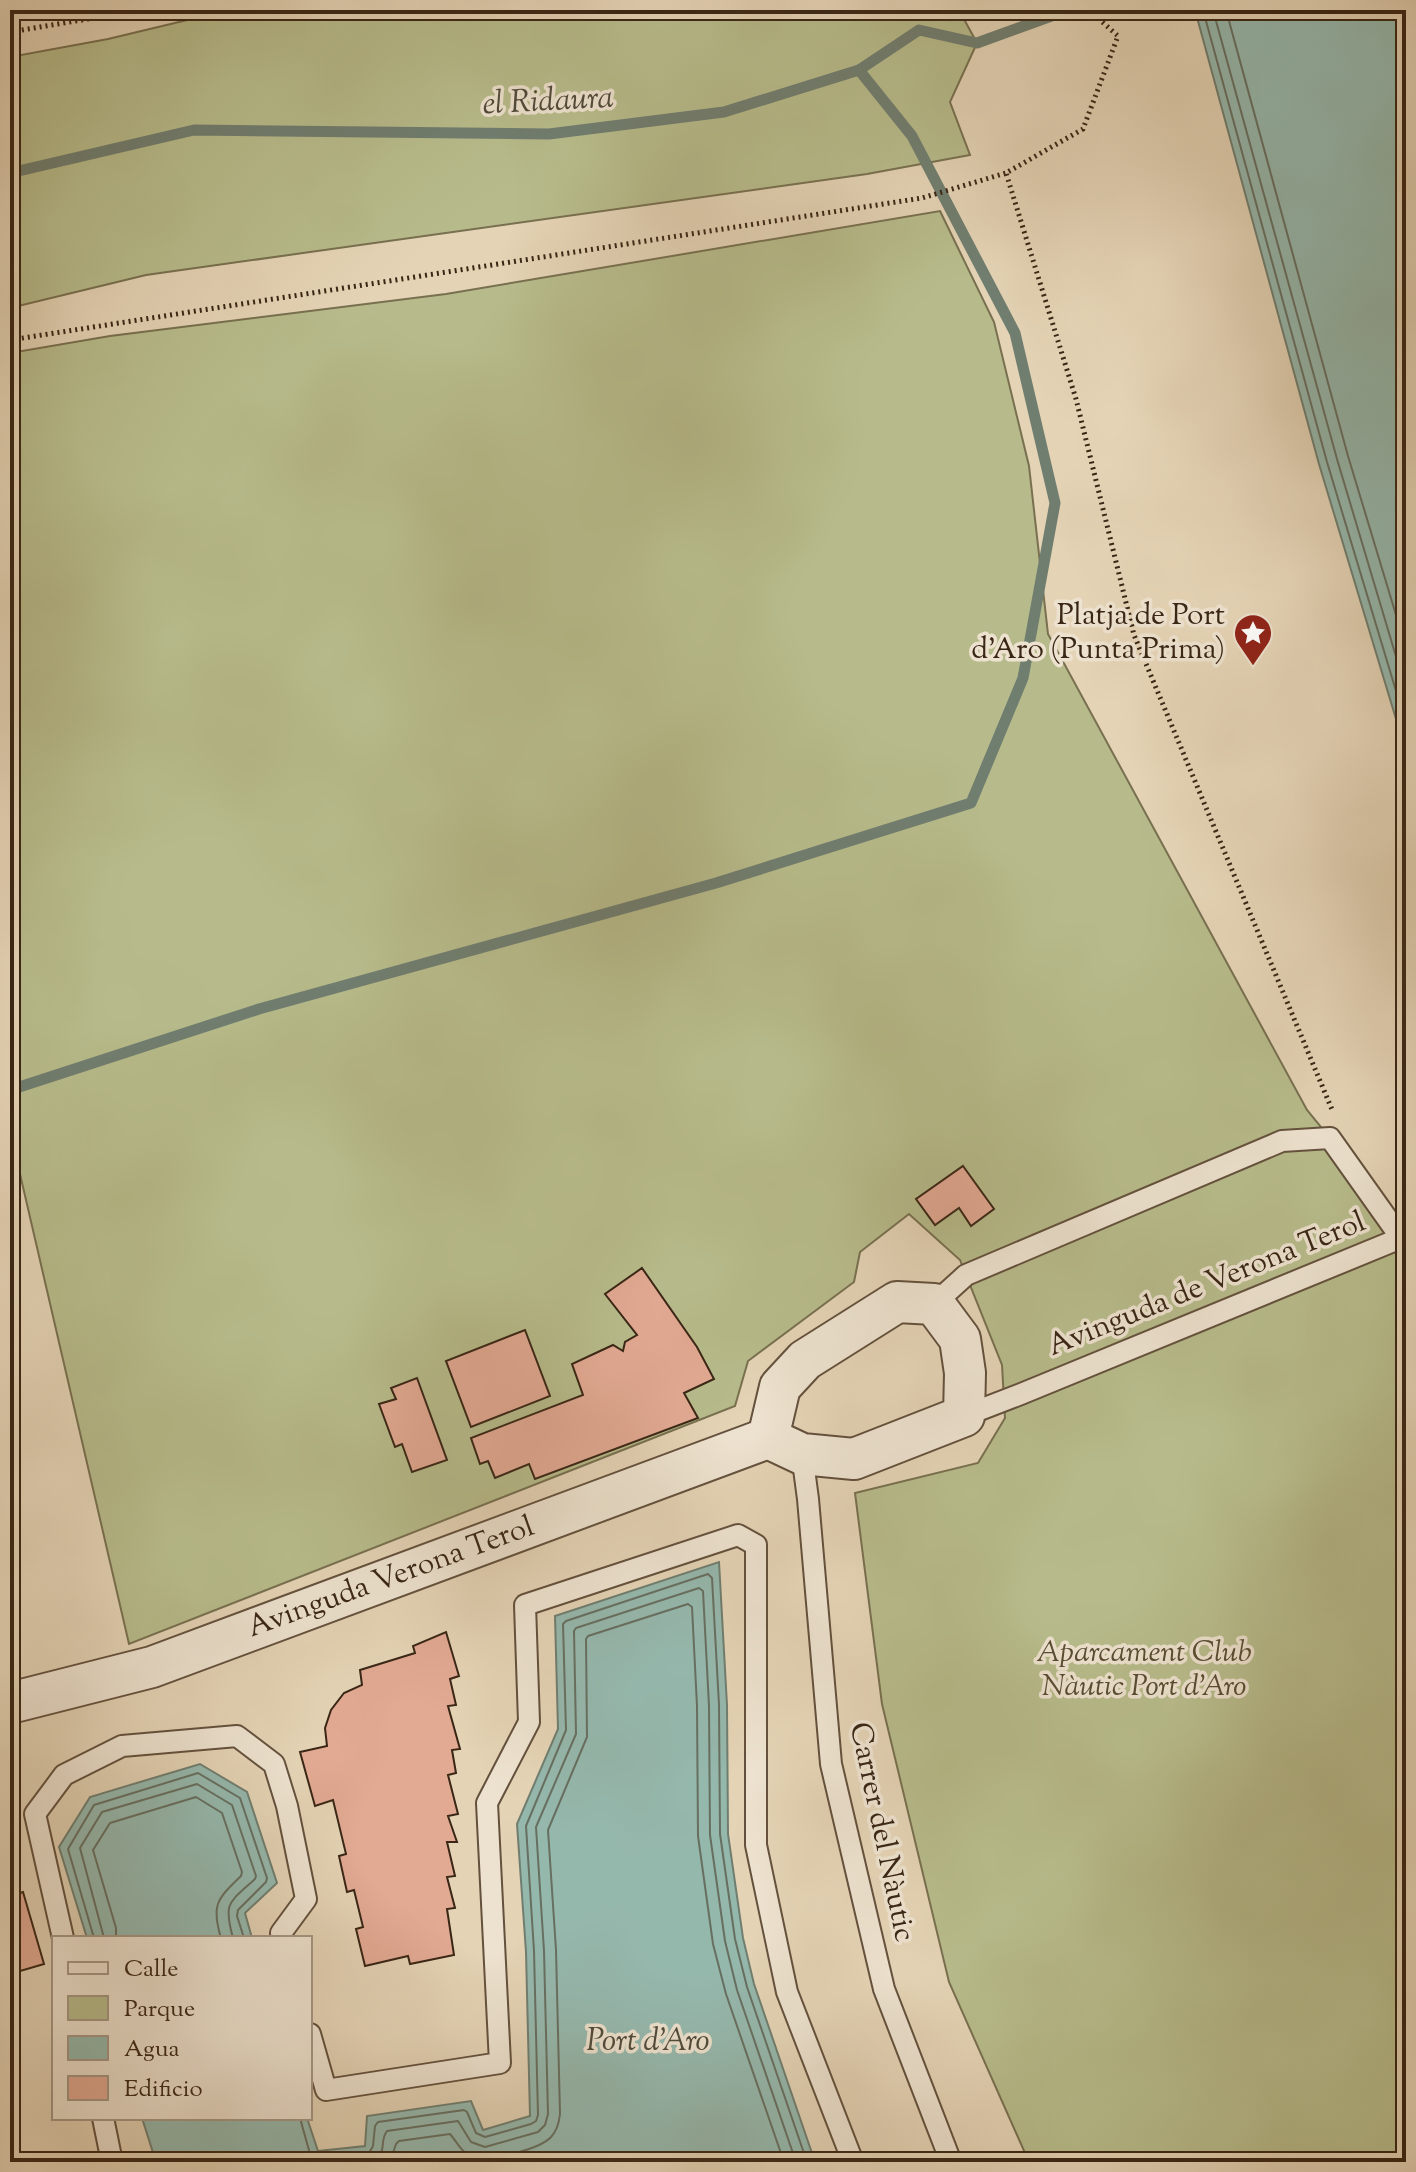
<svg xmlns="http://www.w3.org/2000/svg" width="1416" height="2172" font-family="'Sorts Mill Goudy',serif">
<style>
.green{fill:#b7bb8b;stroke:#787050;stroke-width:2}
.water{fill:#95b8ad;stroke:#707e70;stroke-width:2}
.lines{fill:none;stroke-linecap:round;stroke-linejoin:round}
.shore{stroke:#676f61;stroke-width:2}
.stream{stroke:#707e70;stroke-width:11}
.building{fill:#e2a993;stroke:#392615;stroke-width:2}
.lane-casing{stroke:#64513d;stroke-width:24}
.street-casing{stroke:#64513d;stroke-width:44}
.path{stroke:#392615;stroke-width:5;stroke-dasharray:2 4;stroke-linecap:butt}
.lane{stroke:#ede2cf;stroke-width:20}
.street{stroke:#ede2cf;stroke-width:40}
.labels{text-anchor:middle;dominant-baseline:central;stroke-width:7;stroke-linejoin:round;paint-order:stroke}
.poi-label{font-size:30px;fill:#392615;stroke:#ede2cf;text-anchor:end}
.street-label{font-size:30px;fill:#392615;stroke:#ede2cf}
.park-label{font-size:30px;font-style:italic;fill:#584b32;stroke:#ede2cf}
.water-label{font-size:32px;font-style:italic;fill:#504a3b;stroke:#ede2cf}
</style>
<rect width="100%" height="100%" fill="#e4d3b5"/>
<filter id="stains"><feTurbulence type="fractalNoise" baseFrequency=".0025" numOctaves="4"/><feColorMatrix values="0 0 0 0 .2 0 0 0 0 .09 0 0 0 0 .02 0 0 0 .5 -.17"/></filter>
<radialGradient id="worn" r=".72"><stop offset=".6" stop-color="#630" stop-opacity="0"/><stop offset="1" stop-color="#630" stop-opacity=".3"/></radialGradient>
<g class="green">
<polygon points="229,10 959,10 977,43 950,102 970,155 867,174 146,275 10,308 10,57 108,39"/>
<polygon points="940,211 994,322 1029,466 1048,634 1307,1110 1330,1138 1406,1246 1406,2162 1029,2162 949,1982 882,1704 855,1493 978,1463 1005,1418 1002,1365 960,1260 909,1214 860,1252 854,1282 748,1361 735,1406 129,1644 10,1131 10,353 110,336 446,294"/>
</g>
<g class="water">
<polygon points="1195,10 1406,10 1406,752 1319,464"/>
<polygon points="719,1562 727,1705 728,1834 743,1938 754,1984 815,2162 156,2162 142,2118 307,2118 318,2151 365,2146 367,2116 471,2101 483,2130 530,2116 526,1952 517,1824 558,1729 555,1616"/>
<polygon points="200,1764 247,1792 277,1883 245,1913 252,1938 87,1938 59,1847 90,1797"/>
</g>
<g class="lines">
<g class="shore">
<polyline points="1203,10 1327,462 1406,724"/>
<polyline points="1213,10 1337,459 1406,690"/>
<polyline points="1226,10 1348,456 1406,648"/>
<polyline points="94,1938 68,1849 94,1805 198,1773 240,1798 267,1878 266,1882 238,1910 237,1916 244,1938"/>
<path d="M104,1938L80,1848L102,1812L197,1784L232,1805L256,1876L255,1879C229,1903 223,1902 233,1938"/>
<path d="M116,1938V1928L93,1850L110,1823L196,1797L222,1813L242,1872L241,1876C217,1899 211,1905 221,1938"/>
<polyline points="300,2118 310,2154 318,2159 369,2153 373,2146 375,2126 378,2122 464,2110 467,2112 476,2133 485,2137 531,2124 536,2121 538,2115 534,1951 526,1826 566,1730 563,1624 566,1621 708,1574 712,1578 719,1705 720,1834 735,1939 747,1987 807,2162"/>
<path d="M373,2162C388,2152 379,2141 387,2131L458,2121L471,2142L485,2147L538,2132L545,2125L548,2114L544,1951L536,1827L576,1734L574,1631L576,1628L699,1588L703,1591L709,1706L710,1835L725,1941L737,1990L796,2162"/>
<path d="M390,2162L396,2144L399,2141L450,2134C457,2142 461,2152 472,2157C487,2163 540,2149 551,2137C557,2131 559,2123 560,2114L556,1950L548,1830L587,1737L586,1639L588,1636L688,1604L692,1607L697,1706L698,1836L713,1944L726,1994L784,2162"/>
</g>
<g class="stream">
<polyline points="10,173 194,130 549,134 724,112 859,70 919,30 977,43 1068,10"/>
<polyline points="10,1090 259,1009 716,883 971,803 1023,678 1055,503 1015,333 912,136 859,70"/>
</g>
</g>
<g class="building">
<polygon points="963,1166 994,1209 971,1226 959,1208 935,1225 916,1199"/>
<polygon points="642,1268 697,1347 714,1379 684,1393 698,1418 535,1479 529,1464 495,1478 488,1461 480,1464 471,1438 583,1395 572,1364 613,1345 623,1351 625,1342 637,1335 605,1294"/>
<polygon points="525,1330 550,1396 471,1427 446,1361"/>
<polygon points="417,1378 447,1460 412,1472 402,1444 395,1447 379,1404 396,1399 391,1388"/>
<polygon points="446,1632 459,1676 450,1679 456,1705 448,1706 460,1749 452,1750 456,1773 448,1775 458,1814 448,1816 457,1842 447,1842 455,1876 447,1877 455,1908 447,1909 454,1955 410,1964 408,1956 365,1966 356,1929 363,1927 354,1890 347,1892 339,1856 346,1854 333,1800 315,1806 300,1752 327,1746 325,1728 331,1710 344,1693 362,1685 360,1670 415,1653 413,1646"/>
<polygon points="23,1892 44,1964 10,1974 10,1896"/>
</g>
<g class="lines">
<defs>
<g id="lane">
<polyline points="934,1304 966,1275 1282,1141 1330,1138 1401,1238 1021,1394 964,1416"/>
<polyline points="802,1454 808,1499 831,1764 884,1989 951,2162"/>
<polyline points="63,1938 35,1814 64,1775 122,1746 237,1736 274,1764 287,1806 306,1899 281,1933 282,1938"/>
<polyline points="310,2034 326,2090 500,2063 487,1803 529,1722 525,1605 738,1535 756,1545 756,1845 787,1992 853,2162"/>
<polyline points="103,2118 112,2162"/>
</g>
<g id="street">
<polygon points="897,1302 934,1304 960,1339 965,1373 964,1416 854,1459 802,1454 768,1438 780,1387 805,1360"/>
<polyline points="10,1703 152,1667 768,1438"/>
</g>
</defs>
<use href="#lane" class="lane-casing"/>
<use href="#street" class="street-casing"/>
<g class="path">
<polyline points="1089,10 1118,36 1083,129 1006,173 1076,399 1134,635 1333,1112"/>
<polyline points="10,32 142,10"/>
<polyline points="10,340 922,198 1006,173"/>
</g>
<use href="#lane" class="lane"/>
<use href="#street" class="street"/>
</g>
<defs>
<symbol id="sight-pin" viewBox="-11 -11 22 30"><path d="M0 17L-7.5 6A9.5 9.5 0 1 1 7.5 6Z" fill="#8f2418" stroke="#ede2cf"/><path d="M0-6L1.8-2.2L6-1.7L2.9 1.2L3.7 5.4L0 3.3L-3.7 5.4L-2.9 1.2L-6-1.7L-1.8-2.2Z" fill="#fff"/></symbol>
</defs>
<g fill-rule="evenodd">
<use href="#sight-pin" x="1231" y="611" width="44" height="60"/>
</g>
<g class="labels">
<g class="poi-label">
<text x="1225" y="616">Platja de Port<tspan x="1225" dy="34">d'Aro (Punta Prima)</tspan></text>
</g>
<g class="street-label">
<text transform="translate(1207 1285) rotate(-22)">Avinguda de Verona Terol</text>
<text transform="translate(391 1578) rotate(-20)">Avinguda Verona Terol</text>
<text transform="translate(881 1832) rotate(78)">Carrer del Nàutic</text>
</g>
<g class="park-label">
<text x="1144" y="1653">Aparcament Club<tspan x="1144" dy="34">Nàutic Port d'Aro</tspan></text>
</g>
<g class="water-label">
<text transform="translate(548 102) rotate(-3)">el Ridaura</text>
<text x="648" y="2042">Port d'Aro</text>
</g>
</g>
<rect width="1416" height="2172" fill="none" stroke="#e4d3b5" stroke-width="40"/>
<rect x="12" y="12" width="1392" height="2148" fill="none" stroke="#392615" stroke-width="4"/>
<rect x="20" y="20" width="1376" height="2132" fill="none" stroke="#392615" stroke-width="2"/>
<rect x="52" y="1936" width="260" height="184" fill="#ede2cf" stroke="#a59785" stroke-width="2"/>
<rect x="68" y="1962" width="40" height="12" fill="#ede2cf" stroke="#a59785" stroke-width="2"/>
<text x="124" y="1976" font-size="24" fill="#392615">Calle</text>
<rect x="68" y="1996" width="40" height="24" fill="#b7bb8b" stroke="#a59785" stroke-width="2"/>
<text x="124" y="2016" font-size="24" fill="#392615">Parque</text>
<rect x="68" y="2036" width="40" height="24" fill="#95b8ad" stroke="#a59785" stroke-width="2"/>
<text x="124" y="2056" font-size="24" fill="#392615">Agua</text>
<rect x="68" y="2076" width="40" height="24" fill="#e2a993" stroke="#a59785" stroke-width="2"/>
<text x="124" y="2096" font-size="24" fill="#392615">Edificio</text>
<rect width="100%" height="100%" filter="url(#stains)"/>
<rect width="100%" height="100%" fill="url(#worn)"/>
</svg>
